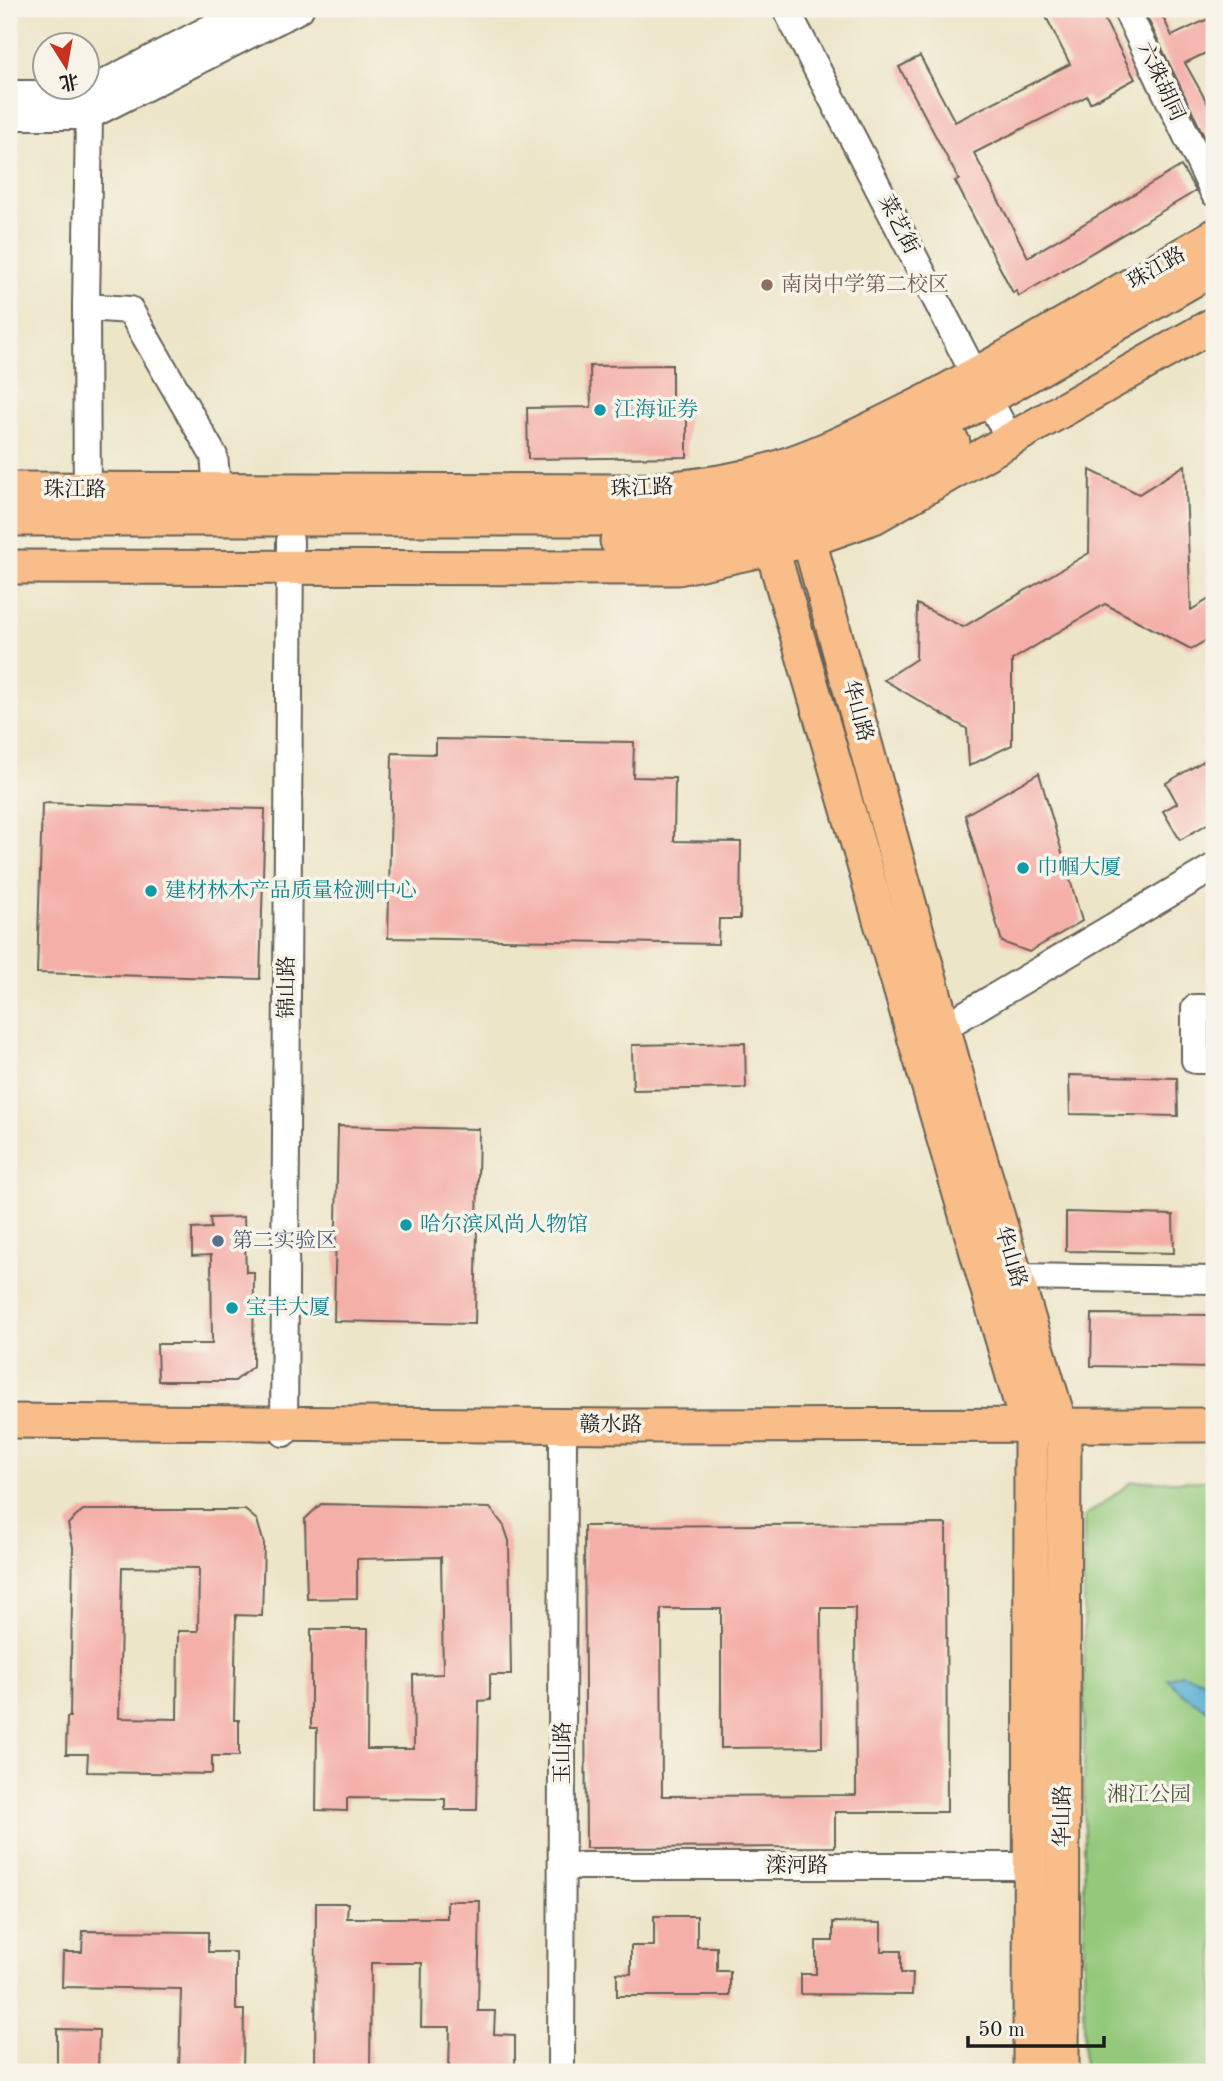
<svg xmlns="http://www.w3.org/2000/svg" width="1223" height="2081" font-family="'Old Standard TT','Noto Serif SC',serif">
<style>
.green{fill:#94c97b;stroke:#58724c;stroke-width:2}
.water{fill:#56afd3;stroke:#396678;stroke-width:2}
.building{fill:#f4afa8;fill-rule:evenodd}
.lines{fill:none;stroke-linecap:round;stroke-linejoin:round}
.minor-casing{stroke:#656258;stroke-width:30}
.major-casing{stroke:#656258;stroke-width:37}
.minor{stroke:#fff;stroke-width:26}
.major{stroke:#f8bd89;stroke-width:33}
.education-dot{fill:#8d6e63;stroke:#f7f3e8;stroke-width:2.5}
.culture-dot{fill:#0f9aa8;stroke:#f7f3e8;stroke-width:2.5}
.service-dot{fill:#5c6f8a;stroke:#f7f3e8;stroke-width:2.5}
.labels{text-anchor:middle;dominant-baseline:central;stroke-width:7;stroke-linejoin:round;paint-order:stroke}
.street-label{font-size:21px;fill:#1c1c1c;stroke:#f7f3e8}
.education-label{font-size:21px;fill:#785e54;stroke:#f7f3e8;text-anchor:start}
.culture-label{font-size:21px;fill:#0d838f;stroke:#f7f3e8;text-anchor:start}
.service-label{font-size:21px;fill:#4e5e75;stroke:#f7f3e8;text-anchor:start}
.park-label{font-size:21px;fill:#46593d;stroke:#f7f3e8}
</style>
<rect width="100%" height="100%" fill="#f7f3e8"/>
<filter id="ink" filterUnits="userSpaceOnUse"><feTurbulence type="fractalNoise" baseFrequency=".0143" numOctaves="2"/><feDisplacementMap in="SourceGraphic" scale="14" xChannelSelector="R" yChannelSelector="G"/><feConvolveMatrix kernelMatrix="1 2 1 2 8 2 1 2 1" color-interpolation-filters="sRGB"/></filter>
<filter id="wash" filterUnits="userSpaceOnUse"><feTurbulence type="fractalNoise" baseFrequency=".00686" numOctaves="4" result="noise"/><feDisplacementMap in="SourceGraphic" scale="28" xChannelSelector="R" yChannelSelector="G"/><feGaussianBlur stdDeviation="1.57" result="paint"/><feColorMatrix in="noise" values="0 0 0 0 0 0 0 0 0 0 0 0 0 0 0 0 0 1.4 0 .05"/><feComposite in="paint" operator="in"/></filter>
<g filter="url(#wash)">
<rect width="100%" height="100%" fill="#ede5c8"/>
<polygon class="green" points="1133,1481 1214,1481 1214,2072 1084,2072 1084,1517"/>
<polygon class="water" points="1181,1674 1214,1683 1214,1714 1183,1694 1167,1679"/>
<g id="blocks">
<g class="building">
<polygon points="1042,9 1099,9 1135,79 1090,103 1087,96 974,153 1028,257 1181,166 1196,191 1019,296 1016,291 1013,293 955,181 959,180 899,67 920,56 955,122 1070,64"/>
<polygon points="1143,9 1159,9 1172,36 1214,16 1214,49 1185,63 1214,115 1214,157"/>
<polygon points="672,365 672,412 687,412 687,457 528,459 527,408 591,407 590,366"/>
<polygon points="1185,465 1191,610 1214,596 1214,636 1191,649 1105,604 1012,660 1012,745 969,766 967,729 884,680 916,659 917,604 963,627 1089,553 1090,470 1139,494"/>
<polygon points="436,739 634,742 633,777 675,778 674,841 741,842 740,919 719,919 718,944 388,938 392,753 436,754"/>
<polygon points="1214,755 1214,820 1180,840 1163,811 1177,803 1166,783"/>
<polygon points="1039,773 1082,921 1029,952 1002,942 965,815"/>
<polygon points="42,803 265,809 260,979 37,973"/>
<polygon points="745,1043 746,1088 633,1090 632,1045"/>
<polygon points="1069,1075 1177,1078 1178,1116 1070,1114"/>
<polygon points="338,1126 479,1129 475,1324 334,1321"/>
<polygon points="1066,1212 1173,1215 1174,1253 1066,1251"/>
<polygon points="244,1217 246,1272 254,1272 253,1366 235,1381 158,1381 157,1344 212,1344 211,1255 192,1256 192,1229 211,1228 210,1218"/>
<polygon points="1092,1314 1214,1315 1214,1368 1091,1366"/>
<polygon points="321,1504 490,1508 504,1526 509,1541 511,1675 490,1675 490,1700 479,1701 477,1810 445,1810 445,1799 347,1798 347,1811 316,1810 317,1728 311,1728 311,1629 368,1629 367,1749 414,1749 413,1675 443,1674 441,1557 357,1559 357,1598 307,1599 305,1519"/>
<path d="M83,1510H245L257,1520L264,1544L262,1616L236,1615L234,1720H239V1756H212V1774L87,1772L88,1754H66L67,1717H70L73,1547L68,1524ZM122,1567L199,1568L198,1631H178L177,1719L119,1718Z"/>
<path d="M946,1524L947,1812H835V1847L586,1848L584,1526ZM821,1608H855L856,1795L662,1796L661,1609H721V1748L822,1747Z"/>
<polygon points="447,1901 480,1901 478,2011 495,2011 494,2034 515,2035 515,2072 449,2072 450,2027 421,2027 422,1963 371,1963 370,2072 315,2072 316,1903 348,1903 347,1918 447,1918"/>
<polygon points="654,1916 697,1916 697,1947 717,1947 717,1971 730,1971 730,1996 617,1996 617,1973 631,1974 631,1946 654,1946"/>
<polygon points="833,1922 881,1923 881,1951 901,1951 901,1973 913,1973 912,1995 801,1994 801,1974 816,1974 816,1941 833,1941"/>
<polygon points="83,1931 208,1932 208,1952 236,1952 236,2010 244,2010 243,2072 179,2072 181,1989 62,1987 63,1952 82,1952"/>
<polygon points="57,2029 99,2030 98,2072 57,2072"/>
</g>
</g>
</g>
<g filter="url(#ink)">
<use href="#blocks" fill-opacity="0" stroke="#656258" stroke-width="2"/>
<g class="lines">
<defs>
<g id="minor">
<polyline points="786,9 975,375 1011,441"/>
<polyline points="1126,9 1214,193"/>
<polyline points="9,94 83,94 247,9"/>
<polyline points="9,116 89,116 300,9"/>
<polyline points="86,307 130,310 214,456 219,507"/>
<polyline points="87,507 86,307 89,116"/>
<polyline points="1214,1008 1195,1008 1195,1060 1214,1060"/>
<polyline points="944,1027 1214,867"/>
<polyline points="1016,1277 1214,1280"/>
<polyline points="284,1433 290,541"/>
<polyline points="563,1866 1030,1866"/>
<polyline points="561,2072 563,1434"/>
</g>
<g id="major">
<polyline points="786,465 809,540 970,1124 1064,1437 1062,2072"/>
<polyline points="748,476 772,549 1031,1438 1030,2072"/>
<path d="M9,489L629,491C668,489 706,486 744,477C808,462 867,431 925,402C1023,350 1118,292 1214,236"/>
<polyline points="9,519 623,519 692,516 752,504 794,492 874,461 970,409 1214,268"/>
<polyline points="617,541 709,537 764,526 882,484 953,443"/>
<polyline points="9,567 678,568 809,540 874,517 1214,324"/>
<polyline points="9,1421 622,1426 1214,1425"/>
</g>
</defs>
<use href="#minor" class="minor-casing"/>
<use href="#major" class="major-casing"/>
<use href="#minor" class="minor"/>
<use href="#major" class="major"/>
</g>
</g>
<circle class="education-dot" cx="767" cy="285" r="7"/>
<g class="culture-dot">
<circle cx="600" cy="410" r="7"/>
<circle cx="1023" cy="868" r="7"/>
<circle cx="151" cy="891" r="7"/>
<circle cx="406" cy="1225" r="7"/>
<circle cx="232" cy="1308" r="7"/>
</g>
<circle class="service-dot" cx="218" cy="1241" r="7"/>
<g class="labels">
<g class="street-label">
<text transform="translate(1160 82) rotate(65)">六珠胡同</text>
<text transform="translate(898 225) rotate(63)">菜艺街</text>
<text transform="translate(1157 269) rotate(-30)">珠江路</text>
<text transform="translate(642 489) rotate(-3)">珠江路</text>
<text x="75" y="490">珠江路</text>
<text transform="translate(857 711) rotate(75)">华山路</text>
<text transform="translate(287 987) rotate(-90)">锦山路</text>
<text transform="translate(1010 1257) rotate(73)">华山路</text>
<text x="611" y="1425">赣水路</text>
<text transform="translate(563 1753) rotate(-90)">玉山路</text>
<text transform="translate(1063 1816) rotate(-90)">华山路</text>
<text x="797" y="1866">滦河路</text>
</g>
<g class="education-label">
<text x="781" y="285">南岗中学第二校区</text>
</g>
<g class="culture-label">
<text x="614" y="410">江海证券</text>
<text x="1037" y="868">巾帼大厦</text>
<text x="165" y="891">建材林木产品质量检测中心</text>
<text x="420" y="1225">哈尔滨风尚人物馆</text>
<text x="246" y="1308">宝丰大厦</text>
</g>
<g class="service-label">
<text x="232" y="1241">第二实验区</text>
</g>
<g class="park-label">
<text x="1149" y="1795">湘江公园</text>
</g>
</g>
<rect width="1223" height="2081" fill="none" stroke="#f7f3e8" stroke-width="35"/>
<g transform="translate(66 66) rotate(169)"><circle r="33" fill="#f7f3e8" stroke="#9f9d96" stroke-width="2"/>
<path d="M0-5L12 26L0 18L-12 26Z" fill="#c8321e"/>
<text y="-10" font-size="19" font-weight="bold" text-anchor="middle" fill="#1c1c1c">北</text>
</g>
<path d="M968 2036v10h136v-10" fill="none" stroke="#1c1c1c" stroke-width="3.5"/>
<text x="978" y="2036" font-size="21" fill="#1c1c1c" stroke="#f7f3e8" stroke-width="5" paint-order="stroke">50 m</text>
</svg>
